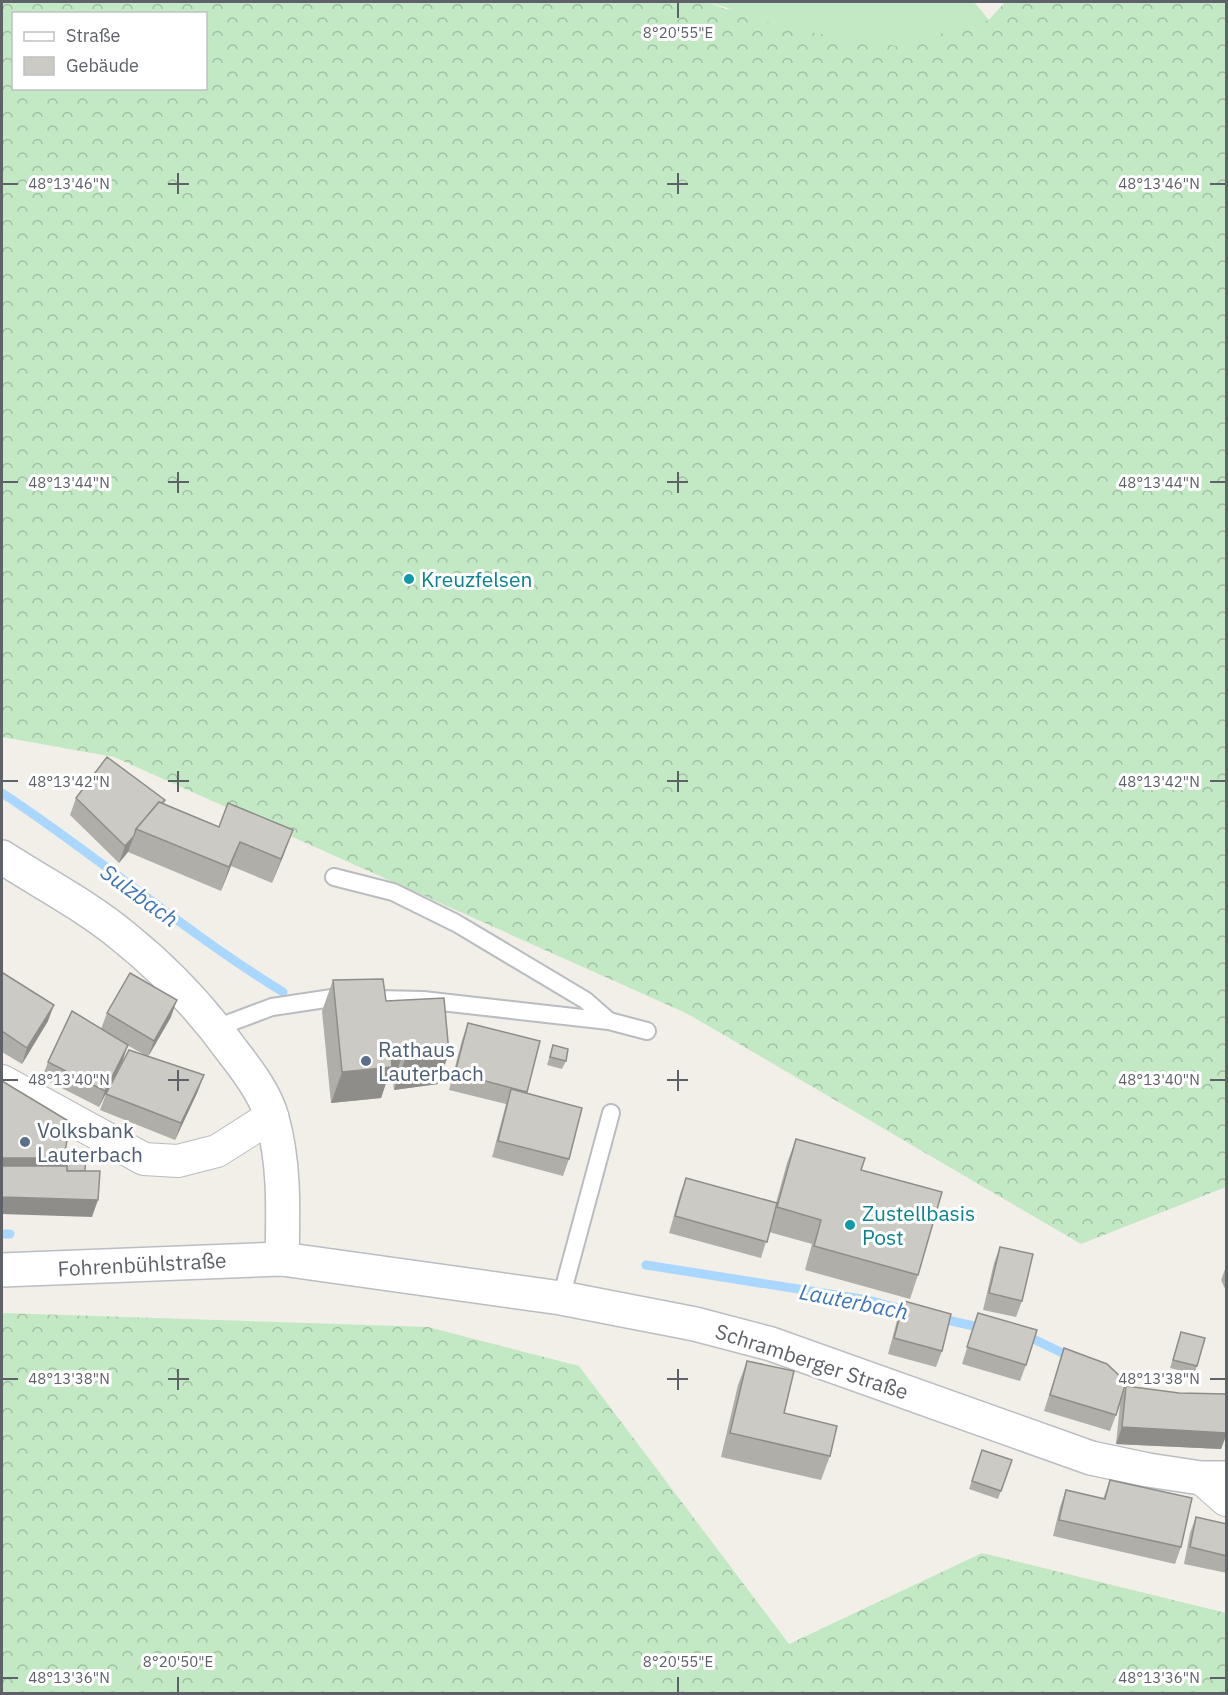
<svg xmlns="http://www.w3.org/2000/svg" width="1228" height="1695" font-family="'IBM Plex Sans',sans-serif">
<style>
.forest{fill:url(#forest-crowns);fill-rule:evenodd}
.garden{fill:#c2e9c4}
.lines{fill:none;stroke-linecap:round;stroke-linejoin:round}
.stream{stroke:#a9d7ff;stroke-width:9}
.service-casing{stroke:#b9bcc1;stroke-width:20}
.minor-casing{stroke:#b9bcc1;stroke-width:34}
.tertiary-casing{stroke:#b9bcc1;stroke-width:36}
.secondary-casing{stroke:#babdc3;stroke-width:36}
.service{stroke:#fff;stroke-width:16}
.minor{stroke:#fff;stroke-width:32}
.tertiary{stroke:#fff;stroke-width:33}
.secondary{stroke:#fff;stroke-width:33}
.wall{fill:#afaea9}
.shaded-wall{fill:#8f8d89}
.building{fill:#cccac4;stroke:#8f8d89;stroke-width:1.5}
.ticks{fill:none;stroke:#5e6268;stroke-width:2}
.culture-dot{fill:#0f9aa8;stroke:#fff;stroke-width:2}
.service-dot{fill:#5c6f8a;stroke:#fff;stroke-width:2}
.labels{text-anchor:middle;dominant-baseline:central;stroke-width:6;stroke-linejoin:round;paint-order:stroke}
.culture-label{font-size:21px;fill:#0d838f;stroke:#fff;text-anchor:start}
.service-label{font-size:21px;fill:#4e5e75;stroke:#fff;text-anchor:start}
.street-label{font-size:21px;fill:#5e6268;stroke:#fff}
.water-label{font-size:22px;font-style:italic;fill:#3f76b8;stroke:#fff}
.ticks-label{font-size:15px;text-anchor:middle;fill:#5e6268;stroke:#fff;stroke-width:6;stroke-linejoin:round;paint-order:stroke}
</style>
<defs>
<pattern id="forest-crowns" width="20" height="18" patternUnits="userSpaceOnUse" patternTransform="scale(1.5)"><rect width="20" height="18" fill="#c2e9c4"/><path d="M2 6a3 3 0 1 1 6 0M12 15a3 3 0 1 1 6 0" fill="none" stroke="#a1c0a3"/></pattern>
</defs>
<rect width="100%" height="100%" fill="#f1efe7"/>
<g class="forest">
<path d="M2,2H709L725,9L989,20L1005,2H1226V1187L1081,1244L688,1014L114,757L2,737ZM14,14H206V88H14Z"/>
<polygon points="2,1313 428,1327 579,1366 789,1644 982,1553 1226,1613 1226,1693 2,1693"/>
</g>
<polygon class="garden" points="709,2 974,2 989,20 897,46 790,29"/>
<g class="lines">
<g class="stream">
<path d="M2,793C98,856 185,932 283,992"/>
<polyline points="2,1234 10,1234"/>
<polyline points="646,1265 868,1300 913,1312"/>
<polyline points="938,1318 983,1328"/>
<polyline points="1023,1334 1073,1358"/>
</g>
<defs>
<g id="service">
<polyline points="334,877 393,892 456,923 585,1000 609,1021"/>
<polyline points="216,1028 272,1007 332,998 423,1000 609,1021 647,1031"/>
<polyline points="561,1298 611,1113"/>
</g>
<g id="minor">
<polyline points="2,1081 144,1159 178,1161 217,1151 272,1116"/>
<polyline points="1201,1478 1226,1500"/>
</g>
<path id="tertiary" d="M2,857C42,883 87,906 124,937C165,970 202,1009 233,1052C248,1071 266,1095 272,1118C285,1165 283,1211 282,1259"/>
<polyline id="secondary" points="2,1270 282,1259 561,1298 695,1324 771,1344 1091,1458 1148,1470 1201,1478 1226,1478"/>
</defs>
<use href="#service" class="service-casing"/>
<use href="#minor" class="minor-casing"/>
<use href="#tertiary" class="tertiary-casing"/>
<use href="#secondary" class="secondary-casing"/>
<use href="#service" class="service"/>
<use href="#minor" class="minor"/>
<use href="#tertiary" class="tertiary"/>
<use href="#secondary" class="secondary"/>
</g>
<g class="wall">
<polygon points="76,798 165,800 164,804 284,854 272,883 231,866 221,891 128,852 119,863 70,815"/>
<polygon points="2,975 48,1021 22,1064 2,1052"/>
<polygon points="333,980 386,1001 438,1084 394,1090 393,1082 386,1083 381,1098 331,1103 322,1011"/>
<polygon points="107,1013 171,1017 148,1056 198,1091 175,1140 100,1110 106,1094 145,1055 127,1045 128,1045 122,1062 99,1107 42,1078 48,1062 101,1029"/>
<polygon points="468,1023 540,1041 526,1093 569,1159 563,1176 492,1157 506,1104 449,1090 462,1040"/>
<polygon points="553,1045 566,1061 562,1069 547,1065"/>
<polygon points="796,1139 861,1170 918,1275 910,1299 805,1270 812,1244 769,1232 761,1258 669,1233 680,1194 686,1178 776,1203 787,1163"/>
<polygon points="1000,1247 1022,1301 1016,1317 983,1310 994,1263"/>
<polygon points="1227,1264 1227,1293 1221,1280"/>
<polygon points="904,1301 942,1351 936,1367 888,1354 898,1317"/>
<polygon points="978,1313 1026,1365 1020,1381 962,1364"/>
<polygon points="1181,1332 1197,1366 1194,1374 1170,1368"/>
<polygon points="1064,1348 1121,1399 1126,1386 1227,1433 1221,1449 1116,1444 1120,1404 1110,1431 1044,1411"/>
<polygon points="747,1361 784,1413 830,1456 821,1480 721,1457 738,1385"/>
<polygon points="982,1450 1012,1460 998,1499 969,1489"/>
<polygon points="1110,1480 1181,1547 1175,1564 1053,1536 1060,1507 1066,1490 1103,1499"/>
<polygon points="1196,1517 1227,1524 1227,1573 1184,1564 1190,1533"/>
</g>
<g class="shaded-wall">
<polygon points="293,830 284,854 272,883 281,859"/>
<polygon points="134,836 128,852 119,863 125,846"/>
<polygon points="240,842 231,866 221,891 229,867"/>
<polygon points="177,1000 171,1017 148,1057 154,1041"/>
<polygon points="54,1005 48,1021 22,1064 27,1048"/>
<polygon points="128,1045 122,1062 99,1107 105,1091"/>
<polygon points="404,1051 393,1082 386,1083 381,1098 331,1103 342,1072 391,1053"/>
<polygon points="449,1053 438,1084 394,1090 405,1059"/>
<polygon points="204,1075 198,1091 175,1140 181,1123"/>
<polygon points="2,1158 64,1158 55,1182 2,1182"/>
<polygon points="2,1197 98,1200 92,1217 2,1214"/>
<polygon points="1122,1427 1227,1433 1221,1449 1116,1444"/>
</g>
<g class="building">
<polygon points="107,757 165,800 162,803 159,802 136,829 134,836 125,846 76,798"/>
<polygon points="159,802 219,827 228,803 293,830 281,859 240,842 229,867 136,829"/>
<polygon points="3,973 54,1005 27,1048 2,1031 2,975"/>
<polygon points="130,973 177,1000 154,1041 107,1013"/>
<polygon points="383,979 386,1001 444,998 449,1053 405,1059 404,1051 391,1053 392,1067 342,1072 333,980"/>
<polygon points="72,1011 128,1045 105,1091 48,1062"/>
<polygon points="468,1023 540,1041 527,1092 455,1073"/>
<polygon points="553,1045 568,1049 566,1061 550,1057"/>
<polygon points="129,1050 204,1075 181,1123 106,1094"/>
<polygon points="2,1081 70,1122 64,1158 2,1158"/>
<polygon points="511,1089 582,1108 569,1159 498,1141"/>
<polygon points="796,1139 865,1158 861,1170 942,1192 918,1275 814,1246 821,1220 777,1207"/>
<polygon points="68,1150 82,1151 86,1157 85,1170 84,1171 67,1171 67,1166 62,1166 64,1154"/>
<polygon points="2,1166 67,1166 67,1171 100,1171 98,1200 2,1197"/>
<polygon points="686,1178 777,1203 767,1242 675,1216"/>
<polygon points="1000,1247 1033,1254 1022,1301 989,1293"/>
<polygon points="904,1301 951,1314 942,1351 894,1338"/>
<polygon points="978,1313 1037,1330 1026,1365 967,1347"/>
<polygon points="1181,1332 1205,1338 1197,1366 1173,1360"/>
<polygon points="1064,1348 1107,1364 1126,1382 1116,1415 1050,1395"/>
<polygon points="747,1361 794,1371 784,1413 837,1426 830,1456 730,1433"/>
<polygon points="1126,1386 1179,1393 1227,1394 1227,1433 1122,1427"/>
<polygon points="982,1450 1012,1460 1001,1491 972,1481"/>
<polygon points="1110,1480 1192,1498 1181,1547 1059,1520 1066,1490 1105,1499"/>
<polygon points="1196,1517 1227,1524 1227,1556 1190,1547"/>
</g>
<path class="ticks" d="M678,3V18M178,173V194M678,173V194M3,184H18M168,184H189M667,184H688M1210,184H1225M178,472V493M678,472V493M3,482H18M168,482H189M667,482H688M1210,482H1225M178,771V792M678,771V792M3,781H18M168,781H189M667,781H688M1210,781H1225M178,1070V1091M678,1070V1091M3,1080H18M168,1080H189M667,1080H688M1210,1080H1225M178,1369V1390M678,1369V1390M3,1379H18M168,1379H189M667,1379H688M1210,1379H1225M178,1677V1692M678,1677V1692M3,1678H18M1210,1678H1225"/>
<g class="culture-dot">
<circle cx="409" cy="579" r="6"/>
<circle cx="850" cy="1225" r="6"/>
</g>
<g class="service-dot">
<circle cx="366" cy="1061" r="6"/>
<circle cx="25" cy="1142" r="6"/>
</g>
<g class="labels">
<g class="culture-label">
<text x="421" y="579">Kreuzfelsen</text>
<text x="862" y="1213">Zustellbasis<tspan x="862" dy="24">Post</tspan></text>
</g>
<g class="service-label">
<text x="378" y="1049">Rathaus<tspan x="378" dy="24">Lauterbach</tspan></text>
<text x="37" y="1130">Volksbank<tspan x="37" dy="24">Lauterbach</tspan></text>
</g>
<g class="street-label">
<text transform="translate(142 1264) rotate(-3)">Fohrenbühlstraße</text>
<text transform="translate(812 1361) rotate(18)">Schramberger Straße</text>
</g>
<g class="water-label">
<text transform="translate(140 895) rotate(36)">Sulzbach</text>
<text transform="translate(854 1301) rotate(11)">Lauterbach</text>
</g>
</g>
<g class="ticks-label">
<text x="678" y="38">8°20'55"E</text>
<text x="69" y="189">48°13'46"N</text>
<text x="1159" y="189">48°13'46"N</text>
<text x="69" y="488">48°13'44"N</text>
<text x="1159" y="488">48°13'44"N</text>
<text x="69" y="787">48°13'42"N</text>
<text x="1159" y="787">48°13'42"N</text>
<text x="69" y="1085">48°13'40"N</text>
<text x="1159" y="1085">48°13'40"N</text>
<text x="69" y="1384">48°13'38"N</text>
<text x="1159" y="1384">48°13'38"N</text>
<text x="178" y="1667">8°20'50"E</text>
<text x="678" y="1667">8°20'55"E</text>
<text x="69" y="1683">48°13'36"N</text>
<text x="1159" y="1683">48°13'36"N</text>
</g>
<rect width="1228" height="1695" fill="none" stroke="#5e6268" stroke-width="6"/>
<rect x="12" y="12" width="195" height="78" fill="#ffffff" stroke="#bfc0c3" stroke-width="1.5"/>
<rect x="24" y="32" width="30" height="9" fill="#ffffff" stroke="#bfc0c3" stroke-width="1.5"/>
<text x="66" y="42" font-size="18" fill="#5e6268">Straße</text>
<rect x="24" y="57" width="30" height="18" fill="#cccac4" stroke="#bfc0c3" stroke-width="1.5"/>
<text x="66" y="72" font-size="18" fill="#5e6268">Gebäude</text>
</svg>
